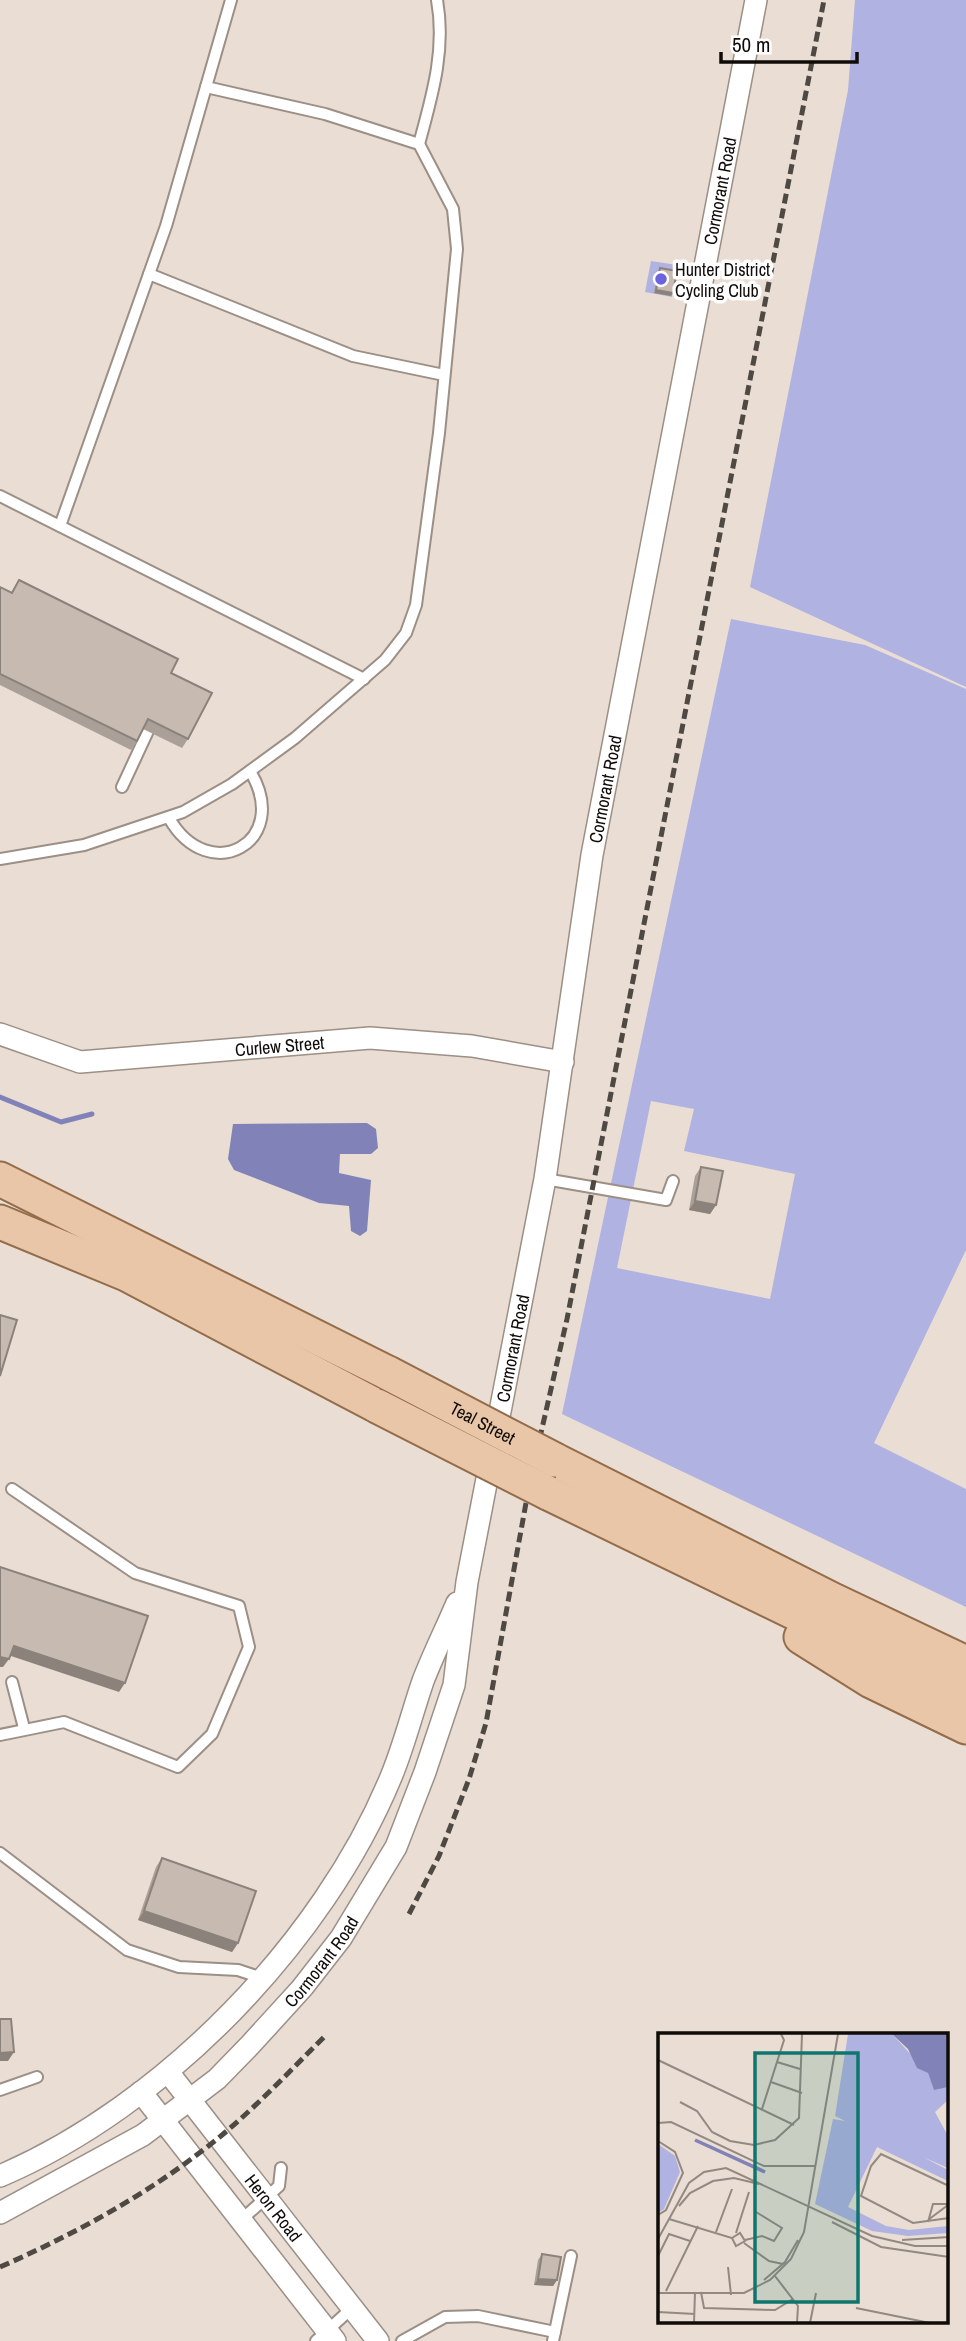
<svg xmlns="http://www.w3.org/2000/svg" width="966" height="2341" font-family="'Archivo Narrow',sans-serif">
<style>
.green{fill:#b0b2e1;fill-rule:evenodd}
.water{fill:#8183b8}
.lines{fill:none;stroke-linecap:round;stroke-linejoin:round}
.stream{stroke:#8183b8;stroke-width:5}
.service-casing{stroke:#9b8f86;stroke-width:14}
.minor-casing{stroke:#9b8f86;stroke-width:24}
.primary-casing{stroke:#936c4a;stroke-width:37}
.service{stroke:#fff;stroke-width:10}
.minor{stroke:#fff;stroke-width:21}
.primary{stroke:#e9c6a8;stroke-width:33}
.rail{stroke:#4f4944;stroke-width:5;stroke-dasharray:10 5;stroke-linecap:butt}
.primary-bridge-casing{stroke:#936c4a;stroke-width:37;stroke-linecap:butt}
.primary-bridge{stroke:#e9c6a8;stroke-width:33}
.wall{fill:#aba097}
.shaded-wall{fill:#8b827b}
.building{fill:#c7bab0;stroke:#8b827b;stroke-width:2}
.poi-dot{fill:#6d63dd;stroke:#fff;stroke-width:2.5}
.labels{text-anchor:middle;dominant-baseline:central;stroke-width:7;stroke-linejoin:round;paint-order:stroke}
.street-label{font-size:18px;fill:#0f0b08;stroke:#fff}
.poi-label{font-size:18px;fill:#0f0b08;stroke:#fff;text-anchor:start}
.inset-river{fill:none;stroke:#8183b8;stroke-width:3.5}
.inset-road{fill:none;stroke:#928982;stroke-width:2}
.view{fill:#0f766e;fill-opacity:0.15;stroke:#0f766e;stroke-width:3.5}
.inset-edge{fill:none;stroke:#0f0b08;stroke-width:3.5}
</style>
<rect width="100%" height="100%" fill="#eaddd3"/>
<g class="green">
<polygon points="855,0 966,0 966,687 750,587 848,90"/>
<polygon points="651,261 677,265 672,297 645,292"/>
<path d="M731,619L865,645L966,689V1250L874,1443L966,1489V1607L562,1414ZM651,1101L694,1109L684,1151L795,1174L770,1299L617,1268Z"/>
</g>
<polygon class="water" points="367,1123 376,1129 378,1148 371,1154 340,1154 339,1173 371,1180 367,1231 360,1236 351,1231 349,1206 319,1203 234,1170 228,1159 233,1124"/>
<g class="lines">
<polyline class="stream" points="0,1097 61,1122 92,1114"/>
<defs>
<g id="service">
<path d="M419,144C432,96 446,50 437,0"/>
<polyline points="149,274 353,356 444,375"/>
<polyline points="0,496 364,679"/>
<polyline points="60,526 166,226 231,0"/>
<polyline points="122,787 148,731"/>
<path d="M169,818C209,888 293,842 250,771"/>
<polyline points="0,859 84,845 183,812 232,784 295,738 385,660 406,633 416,605 439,433 457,249 453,209 419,144 325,114 206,87"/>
<polyline points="545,1179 666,1200 673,1181"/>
<polyline points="12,1682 24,1728"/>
<polyline points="0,1735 64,1722 178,1767 212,1734 249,1647 239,1606 135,1573 12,1489"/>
<polyline points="0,1853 127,1950 179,1967 238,1970 262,1978"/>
<polyline points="0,2090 37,2077"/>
<polyline points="240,2221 279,2186 281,2168"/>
<polyline points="316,2341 352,2308"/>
<polyline points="402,2341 445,2317 478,2316 555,2332"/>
<polyline points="553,2341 571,2256"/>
</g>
<g id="minor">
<path id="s1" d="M0,1034L80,1062L370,1038L472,1046L563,1062"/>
<path id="s2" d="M168,2072L378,2341"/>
<polyline points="141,2092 335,2341"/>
<path d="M0,2176C164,2106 323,1942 391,1777C404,1746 412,1713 423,1681C433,1655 446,1629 457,1603"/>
<path id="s3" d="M0,2213L143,2135L217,2079L251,2044L302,1988L341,1938L396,1847L425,1772L454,1685L467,1582L545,1179L592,855L756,0"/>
</g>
<g id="primary">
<polyline points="0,1179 388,1373"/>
<polyline points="0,1222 126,1274 377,1406"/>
<polyline points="555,1460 835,1601 966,1663"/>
<polyline points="548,1493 966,1696"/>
<polyline points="801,1637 871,1681 966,1727"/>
</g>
</defs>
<use href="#service" class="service-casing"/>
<use href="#minor" class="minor-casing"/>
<use href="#primary" class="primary-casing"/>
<use href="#service" class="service"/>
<use href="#minor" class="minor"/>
<use href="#primary" class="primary"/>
<g class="rail">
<polyline points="409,1914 439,1856 469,1779 486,1723 530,1481 567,1319 824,0"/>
<path d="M0,2267C77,2233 150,2193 216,2140C254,2109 289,2072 324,2037"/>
</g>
<defs>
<g id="primary-bridge">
<path id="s4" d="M388,1373L555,1460"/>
<polyline points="377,1406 548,1493"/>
</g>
</defs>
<use href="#primary-bridge" class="primary-bridge-casing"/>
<use href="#primary-bridge" class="primary-bridge"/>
</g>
<g class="wall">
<polygon points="660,268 671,296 654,293 658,271"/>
<polygon points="19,580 171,673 188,739 182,748 143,729 137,741 131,750 0,685 0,587 11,593"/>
<polygon points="701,1167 716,1205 710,1214 689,1210 695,1176"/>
<polygon points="162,1858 238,1943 232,1952 138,1920 156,1867"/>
<polygon points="542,2254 557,2280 553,2286 534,2285 538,2260"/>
</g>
<g class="shaded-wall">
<polygon points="656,290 673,293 671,296 654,293"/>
<polygon points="695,1201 716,1205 710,1214 689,1210"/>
<polygon points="14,1646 125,1683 119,1692 8,1655"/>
<polygon points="0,1657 9,1659 3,1667 0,1667"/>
<polygon points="144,1911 238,1943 232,1952 138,1920"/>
<polygon points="14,2052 8,2061 0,2061 0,2053"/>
<polygon points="538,2279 557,2280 553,2286 534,2285"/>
</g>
<g class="building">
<polygon points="660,268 677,271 673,293 656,290"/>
<polygon points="19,580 178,659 171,673 212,693 188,739 148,719 137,741 0,674 0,587 12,593"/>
<polygon points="701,1167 723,1171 716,1205 695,1201"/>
<polygon points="0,1315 17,1320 0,1376"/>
<polygon points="0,1567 148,1616 125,1683 14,1646 9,1659 0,1657"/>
<polygon points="162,1858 256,1891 238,1943 144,1911"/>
<polygon points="0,2019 11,2019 14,2052 0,2053"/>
<polygon points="542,2254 561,2257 557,2280 538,2279"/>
</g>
<circle class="poi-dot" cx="661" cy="279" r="7"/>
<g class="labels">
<g class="street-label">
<text stroke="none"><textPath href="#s3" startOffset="2240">Cormorant Road</textPath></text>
<text stroke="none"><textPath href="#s3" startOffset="1631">Cormorant Road</textPath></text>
<text stroke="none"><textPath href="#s1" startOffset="285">Curlew Street</textPath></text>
<text stroke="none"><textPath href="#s3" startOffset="1064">Cormorant Road</textPath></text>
<text stroke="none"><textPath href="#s4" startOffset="107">Teal Street</textPath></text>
<text stroke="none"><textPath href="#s3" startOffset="413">Cormorant Road</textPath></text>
<text stroke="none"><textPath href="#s2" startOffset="172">Heron Road</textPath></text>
</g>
<g class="poi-label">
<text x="675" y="269">Hunter District<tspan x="675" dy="21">Cycling Club</tspan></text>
</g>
</g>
<g transform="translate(658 2033)">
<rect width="290" height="290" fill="#eaddd3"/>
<path d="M190,1H234L270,40L276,56L290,54V67L277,79L290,103V135L265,124L290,137V148L219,114L190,174L228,193L251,197L290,193V200L250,203L214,198L157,171L175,86L187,88L177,83ZM0,111L17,123L22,139L6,176L0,180Z" fill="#b0b2e1"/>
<path d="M234,1H290V54L276,57L270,40L259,35L250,16Z" fill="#8183b8"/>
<path class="inset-river" d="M37,107L107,139"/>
<path class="inset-road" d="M0,27L136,92M119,29L142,36M113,49L144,60M22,69L39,78L54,99L72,108L96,112L117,107L141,85L144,1M104,76L126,7L123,1M0,90L13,89L106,133H157M0,108L17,119L25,140L8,177L0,182M291,153L223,121L213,133L203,163L255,190L291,185M21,173L32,160L55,148L76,145L101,151M11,186L74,205L78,213L87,208L82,200L74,205M270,187L290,172M174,189L223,214L291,224M270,189L275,171H291M58,199L74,156M78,200L91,159M0,206L31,150L46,139L68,135L214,203L257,213H291M87,207L104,203L116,208L124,195L98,179M244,207L291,204M86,210L111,228L125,231M0,223L11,201L32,208M70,234L73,262M117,243L140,273L139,290M106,247L127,229L140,207M8,258L40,193M43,259L46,275L117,277L135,266M0,260H86L112,247L133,226L146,199L180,1M198,275L272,290M0,279L37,281M36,290L37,259M152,290L158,260"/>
<path class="view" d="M97,20H200V269H97Z"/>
<rect width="290" height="290" class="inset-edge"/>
</g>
<path d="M721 52v10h136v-10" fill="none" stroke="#0f0b08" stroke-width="3.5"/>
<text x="732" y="52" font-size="21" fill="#0f0b08" stroke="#ffffff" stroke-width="5" paint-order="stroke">50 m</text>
</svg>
